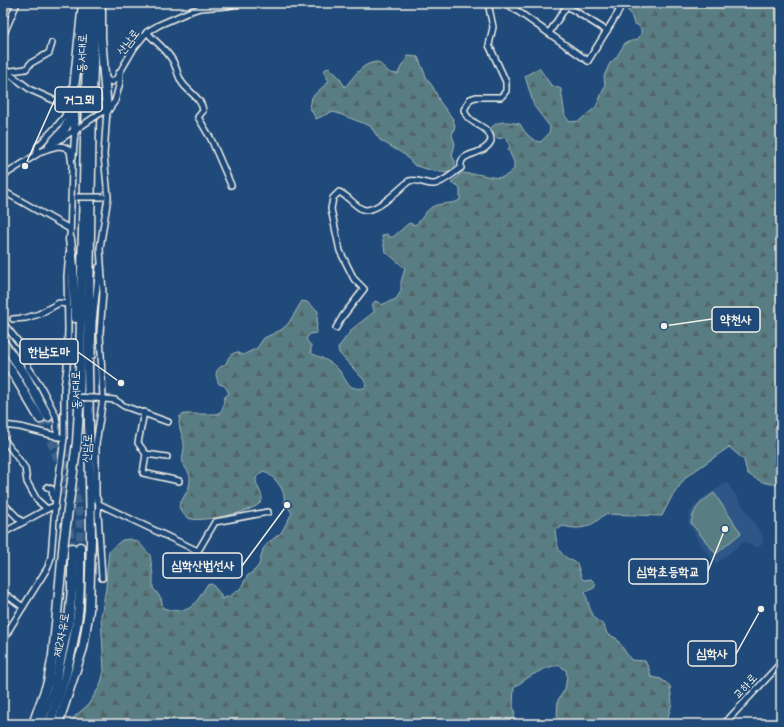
<svg xmlns="http://www.w3.org/2000/svg" width="784" height="727" font-family="'Comic Neue','Poor Story',sans-serif">
<style>
.built{fill:#2e5787}
.grass{fill:#587d83;stroke:#a6b7b6}
.forest{fill:url(#forest-firs);stroke:#a6b7b6}
.lines{fill:none;stroke-linecap:round;stroke-linejoin:round}
.highway-tunnel{stroke:#3f638a;stroke-width:8;stroke-dasharray:8 4;stroke-linecap:butt}
.minor-casing{stroke:#f4f1e8;stroke-width:8}
.highway-casing{stroke:#f4f1e8;stroke-width:11}
.minor{stroke:#1f4a7a;stroke-width:5}
.highway{stroke:#1f4a7a;stroke-width:8}
.minor-bridge-casing{stroke:#f4f1e8;stroke-width:8;stroke-linecap:butt}
.minor-bridge{stroke:#1f4a7a;stroke-width:5}
.labels{text-anchor:middle;dominant-baseline:central;stroke-width:3.5;stroke-linejoin:round;paint-order:stroke}
.street-label{font-size:12px;fill:#f4f1e8;stroke:#1f4a7a}
.leader{fill:none;stroke:#f4f1e8;stroke-width:1.5}
.callout-dot{fill:#f4f1e8;stroke:#1f4a7a;stroke-width:1.5}
.callout{fill:#1f4a7a;stroke:#f4f1e8;stroke-width:1.5}
.callout-label{font-size:13px;text-anchor:middle;font-weight:bold;fill:#f4f1e8}
</style>
<defs>
<pattern id="forest-firs" width="22" height="20" patternUnits="userSpaceOnUse"><rect width="22" height="20" fill="#587d83"/><path d="M5 1l3.5 6h-7zM16 11l3.5 6h-7z" fill="#516568"/></pattern>
</defs>
<rect width="100%" height="100%" fill="#1f4a7a"/>
<filter id="ink" filterUnits="userSpaceOnUse"><feTurbulence type="fractalNoise" baseFrequency=".025" numOctaves="2"/><feDisplacementMap in="SourceGraphic" scale="8" xChannelSelector="R" yChannelSelector="G"/><feConvolveMatrix kernelMatrix="1 2 1 2 8 2 1 2 1" color-interpolation-filters="sRGB"/></filter>
<g filter="url(#ink)">
<polygon class="built" points="727,482 763,536 763,543 759,547 755,547 743,542 716,564 700,544 688,522 690,512 701,499"/>
<path class="grass" d="M714,493L741,533L716,554L691,523C694,507 701,502 714,493Z"/>
<g class="forest">
<path d="M621,3H781V484C767,485 758,481 747,473L744,460L729,447L686,477L671,498L662,516L605,514C591,527 582,531 563,526L555,531C558,550 558,555 577,563L581,577L584,580L591,579L596,584L594,588L585,592C589,604 591,620 604,625L607,634L616,638L631,660L645,661L649,669L651,677L661,679L670,686L672,703L666,724H563L557,716L558,700L565,689L567,676L566,670C564,669 562,667 560,666C549,663 523,680 514,688L513,705L515,714L512,721L508,724H503L493,718L489,720L486,724H66L88,705L100,686L104,671L101,616L106,588L107,569L109,551L122,540L130,539L138,542L150,555L153,575V588L161,598L163,608C190,616 194,606 207,585L212,584L221,595V599L230,596L240,589L248,575L254,571L259,565L263,549L269,542L281,533L292,513L284,502C286,489 274,477 264,471C245,479 267,493 261,502C255,512 202,522 191,519C185,517 180,511 179,506C182,498 190,490 190,480C191,473 185,469 183,463C181,457 185,450 184,444C183,433 177,429 180,416C187,412 192,415 199,414C206,414 212,414 219,414C224,408 223,405 224,398L229,393L225,386L219,384C214,373 215,369 226,364C228,357 230,354 237,352L243,355L257,348L264,338L281,330L288,324L302,301L307,302L318,311L316,333L310,334L306,339L311,346V353C319,357 330,361 336,367C347,377 345,391 364,388L366,385L364,380L339,353L338,348L352,329L374,312C374,307 370,306 375,301L378,302L381,305L396,299L401,291V282L405,268L385,251L382,237L383,235L387,234L389,237H393L409,223L415,225C422,220 425,211 432,207C440,202 452,205 460,200V188L457,185L452,184L451,182L463,173C470,175 476,173 482,175C498,178 502,181 514,169V162L508,149L510,146L505,137C497,141 494,136 490,129C498,119 509,122 520,124C524,132 531,140 540,142C545,138 550,134 550,127L534,106L525,76L539,68L551,85L561,89L565,116L570,122L579,121L596,107L605,86L604,76L610,63L616,58L625,43L638,39L641,34V29L638,25L634,24L631,14Z"/>
<path d="M408,56L418,57L427,79L433,87L440,102L453,119L455,126L452,135L455,144L452,156L455,161V167L449,173L433,171L414,165L405,155L380,140L370,126L337,113L331,112L316,119L310,108L312,97L329,81L323,71L329,67L339,77L345,87C354,77 362,62 378,62L390,73L398,74C400,67 404,63 408,56Z"/>
</g>
<g class="lines">
<g class="highway-tunnel">
<path d="M48,417C64,448 74,478 79,513C80,524 80,536 80,547"/>
<polyline points="40,419 54,449 64,480 67,506"/>
<polyline points="68,517 72,548"/>
</g>
<defs>
<g id="minor">
<polyline points="506,3 588,61 619,11 618,7 610,3"/>
<polyline points="567,6 607,31"/>
<path d="M147,32C155,42 164,47 171,58C177,66 177,76 183,84C190,93 202,99 203,111L198,117L211,139L231,185"/>
<polyline points="549,33 568,4"/>
<polyline points="3,36 17,3"/>
<polyline points="3,69 31,90 67,106"/>
<polyline points="7,73 11,71 26,69 31,63 49,53 52,43"/>
<polyline points="104,77 109,81 112,82 117,78 119,73"/>
<polyline points="99,114 110,108 115,101 120,82 120,72 134,48 147,32 159,25 191,11 200,8 227,6 241,3"/>
<polyline points="58,141 76,129"/>
<path d="M42,151C51,148 62,142 70,151L72,165L70,241"/>
<polyline points="36,154 38,146 56,127 65,116 70,95"/>
<polyline points="73,157 75,130"/>
<polyline points="3,176 39,153"/>
<polyline points="3,191 70,229"/>
<polyline points="13,319 26,318 39,314 59,303 67,304"/>
<polyline points="3,323 25,350 28,367 40,385 56,416 57,423 57,437"/>
<path d="M336,328L343,316L364,289L354,279L340,251L331,209L333,198L339,192C348,196 354,205 362,209C375,215 399,189 409,181C418,178 425,185 434,184C443,183 453,173 461,168C458,150 483,158 491,141C491,124 469,127 464,110L470,99L476,97H501L506,91V82L489,45L493,27L488,3"/>
<polyline points="25,350 67,348"/>
<polyline points="92,356 93,322 99,267"/>
<polyline points="95,398 115,400 124,406 168,422"/>
<polyline points="144,412 138,443 146,454 167,457"/>
<polyline points="3,425 20,427 64,438"/>
<polyline points="3,438 25,468 27,482 37,500 47,509"/>
<polyline points="146,454 143,473 179,481"/>
<polyline points="47,487 52,489 53,498 56,499"/>
<polyline points="3,503 22,522"/>
<polyline points="99,504 198,551 215,522 268,512"/>
<polyline points="3,533 47,509 55,506"/>
<polyline points="102,578 98,513 99,504 96,496 96,444 103,398 100,333 103,293 100,248 108,197 104,155 107,110"/>
<polyline points="3,595 8,596 23,607"/>
<polyline points="3,642 10,628 48,567 51,557 55,506 64,438 64,387 67,368 68,328 67,276 69,253"/>
<polyline points="724,724 781,663"/>
</g>
<g id="highway">
<polyline points="101,3 101,37 107,110"/>
<polyline points="74,112 75,130"/>
<polyline points="50,145 64,130 71,117 83,3"/>
<polyline points="70,239 73,266 75,318"/>
<polyline points="3,342 25,375 48,417"/>
<polyline points="3,358 17,380 40,419"/>
<polyline points="33,724 48,682 53,655 64,540 77,442 79,408 88,3"/>
<polyline points="40,724 54,689 69,620 72,589 72,548"/>
<path d="M49,724C62,691 72,656 77,621C81,596 80,572 80,547"/>
<polyline points="58,724 83,648 89,610 91,538 88,368 92,99 95,3"/>
</g>
</defs>
<use href="#minor" class="minor-casing"/>
<use href="#highway" class="highway-casing"/>
<use href="#minor" class="minor"/>
<use href="#highway" class="highway"/>
<defs>
<g id="minor-bridge">
<polyline points="80,127 99,114"/>
<polyline points="77,197 103,197"/>
<polyline points="73,397 95,398"/>
</g>
</defs>
<use href="#minor-bridge" class="minor-bridge-casing"/>
<use href="#minor-bridge" class="minor-bridge"/>
</g>
</g>
<g class="labels">
<g class="street-label">
<text transform="translate(128 42) rotate(-53)">산남로</text>
<text transform="translate(82 53) rotate(-88)">동서대로</text>
<text transform="translate(76 390) rotate(-91)">동서대로</text>
<text transform="translate(87 448) rotate(-87)">산남로</text>
<text transform="translate(61 635) rotate(-80)">제2자유로</text>
<text transform="translate(745 686) rotate(-48)">교하로</text>
</g>
</g>
<path class="leader" d="M25 166L55 99M664 326L712 319M121 383L78 352M287 505L242 566M725 529L708 571M761 609L736 654"/>
<g class="callout-dot">
<circle cx="25" cy="166" r="4"/>
<circle cx="664" cy="326" r="4"/>
<circle cx="121" cy="383" r="4"/>
<circle cx="287" cy="505" r="4"/>
<circle cx="725" cy="529" r="4"/>
<circle cx="761" cy="609" r="4"/>
</g>
<g class="callout">
<rect x="55" y="87" width="47" height="25" rx="4"/>
<rect x="712" y="307" width="48" height="25" rx="4"/>
<rect x="20" y="339" width="58" height="25" rx="4"/>
<rect x="163" y="553" width="79" height="25" rx="4"/>
<rect x="629" y="559" width="79" height="25" rx="4"/>
<rect x="688" y="641" width="48" height="25" rx="4"/>
</g>
<g class="callout-label">
<text x="79" y="104">거그뫼</text>
<text x="736" y="324">약천사</text>
<text x="49" y="356">한남도마</text>
<text x="203" y="570">심학산법선사</text>
<text x="668" y="576">심학초등학교</text>
<text x="712" y="658">심학사</text>
</g>
<rect width="784" height="727" fill="none" stroke="#1f4a7a" stroke-width="16"/>
<rect x="8" y="8" width="768" height="711" fill="none" stroke="#f4f1e8" stroke-width="1.5" filter="url(#ink)"/>
</svg>
